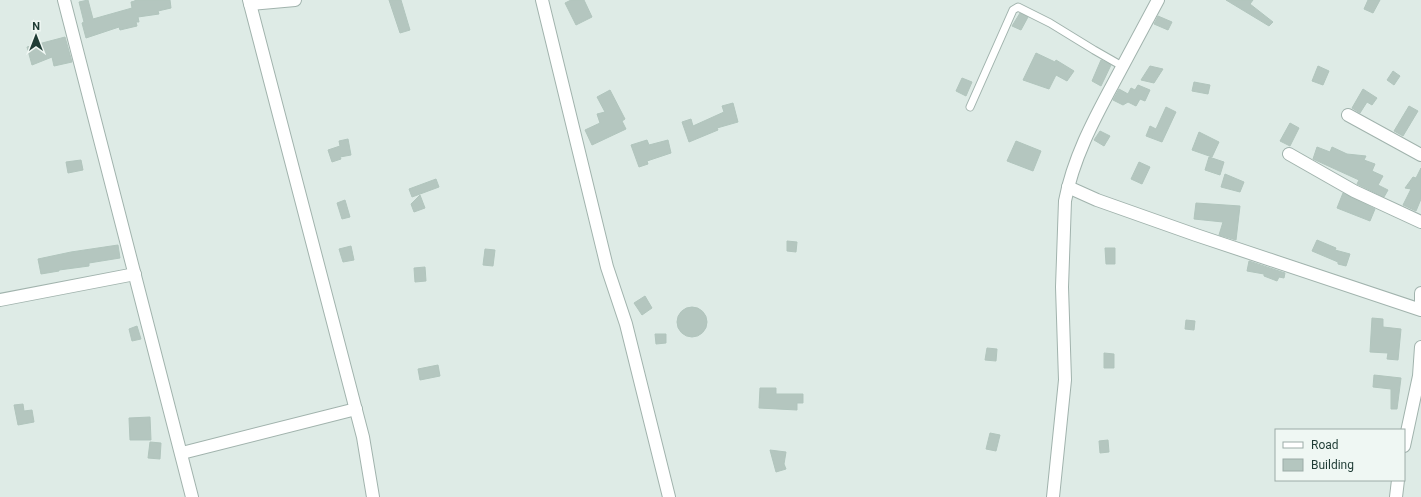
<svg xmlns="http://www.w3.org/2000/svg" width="1421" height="497" font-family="Roboto,sans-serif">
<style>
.building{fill:#b4c6bf;stroke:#b1c5bd}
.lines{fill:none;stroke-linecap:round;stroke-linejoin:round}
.service-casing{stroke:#a1b3ad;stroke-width:9}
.minor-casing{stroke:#a1b3ad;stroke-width:14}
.service{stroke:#fff;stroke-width:7}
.minor{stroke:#fff;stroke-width:12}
</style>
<rect width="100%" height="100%" fill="#deebe6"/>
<g class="building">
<polygon points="88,0 93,19 132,8 131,2 135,1 135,0 170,0 171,8 158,11 159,14 138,17 139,22 136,22 137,26 120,30 119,27 86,38 82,23 84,22 79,2"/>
<polygon points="389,0 401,0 410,30 400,33"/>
<polygon points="571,0 584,0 592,17 576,25 565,3"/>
<polygon points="1226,0 1253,0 1250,4 1273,22 1269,26"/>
<polygon points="1368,0 1380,0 1373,13 1364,9"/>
<polygon points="1020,13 1028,17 1021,30 1012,26"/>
<polygon points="1158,16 1172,22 1168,30 1154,24"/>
<polygon points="65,37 72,62 54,66 52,57 32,65 27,47"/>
<polygon points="1036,53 1055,62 1056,60 1074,71 1067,81 1056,75 1049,89 1023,80"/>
<polygon points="1101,60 1111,65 1101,86 1092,81"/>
<polygon points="1150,66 1163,69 1154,83 1141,80"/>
<polygon points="1318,66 1329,71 1323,85 1312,81"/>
<polygon points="1393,71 1400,76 1394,85 1387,80"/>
<polygon points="962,78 972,82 966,96 956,91"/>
<polygon points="1194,82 1210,85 1208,94 1192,91"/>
<polygon points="1138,85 1150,90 1145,101 1140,99 1136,106 1128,102 1123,105 1113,100 1119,89 1128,94 1131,88 1135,90"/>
<polygon points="1363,89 1377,98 1372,105 1367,102 1360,113 1352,108"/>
<polygon points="610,90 625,119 622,121 626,129 592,145 585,130 600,123 597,114 605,112 597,97"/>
<polygon points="733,103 738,122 717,128 718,130 689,142 682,122 691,119 693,126 724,112 722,106"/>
<polygon points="1409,106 1418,111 1403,136 1394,131"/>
<polygon points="1166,107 1176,112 1162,142 1146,136 1150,126 1156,129"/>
<polygon points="1290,123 1299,128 1290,146 1280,141"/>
<polygon points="1100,131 1110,136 1104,146 1094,140"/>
<polygon points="1199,132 1219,142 1212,157 1192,150"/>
<polygon points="348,139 351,155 340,157 341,159 332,162 328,150 340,146 339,141"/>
<polygon points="647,140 649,145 668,140 671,153 647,161 648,164 639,167 631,145"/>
<polygon points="1016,141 1041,151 1033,171 1007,161"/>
<polygon points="1317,147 1330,152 1332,147 1347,154 1366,156 1364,160 1375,164 1372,171 1383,176 1378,185 1388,190 1384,197 1357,184 1359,180 1313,159"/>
<polygon points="1209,157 1224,162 1220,175 1205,170"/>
<polygon points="81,160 83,170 68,173 66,162"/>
<polygon points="1139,162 1150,167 1142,184 1131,179"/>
<polygon points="1421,168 1421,199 1416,211 1403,205 1411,189 1405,188 1413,177 1416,178"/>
<polygon points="1225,174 1244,182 1240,192 1221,187"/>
<polygon points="436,179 439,187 412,197 409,189"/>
<polygon points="1343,193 1375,209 1370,221 1337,208"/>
<polygon points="420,195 425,208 414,212 411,204"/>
<polygon points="345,200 350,217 342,219 337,203"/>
<polygon points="1196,203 1240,206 1236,240 1219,235 1223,222 1194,219"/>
<polygon points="1317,240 1336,248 1335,250 1350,254 1346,266 1338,264 1338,262 1312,251"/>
<polygon points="787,241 797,242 796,252 787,251"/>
<polygon points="118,245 120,258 89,263 89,266 59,270 59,271 41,274 38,259 71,252"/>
<polygon points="351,246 354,260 343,262 339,249"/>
<polygon points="1105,248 1115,248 1115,264 1106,264"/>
<polygon points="485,249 495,250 493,266 483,265"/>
<polygon points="1249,261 1285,273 1284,278 1279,277 1277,281 1264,276 1264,274 1247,271"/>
<polygon points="425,267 426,281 415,282 414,268"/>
<polygon points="645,296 652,308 642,315 634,303"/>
<circle cx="692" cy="322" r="15"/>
<polygon points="1372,318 1383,319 1383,327 1401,329 1398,360 1387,359 1388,353 1370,352"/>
<polygon points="1186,320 1195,321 1194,330 1185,329"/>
<polygon points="137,326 141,339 132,341 129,329"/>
<polygon points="655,334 666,334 666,343 656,344"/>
<polygon points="987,348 997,349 996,361 985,360"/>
<polygon points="1104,353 1114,354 1114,368 1104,368"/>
<polygon points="438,365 440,376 420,380 418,369"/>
<polygon points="1374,375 1401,378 1397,409 1391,409 1391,389 1373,387"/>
<polygon points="760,388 776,388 776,394 803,394 803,403 797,403 797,410 759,408"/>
<polygon points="23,404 24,411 32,410 34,422 18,425 14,405"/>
<polygon points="150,417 151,440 130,440 129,418"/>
<polygon points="990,433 1000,435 996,451 986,449"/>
<polygon points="1108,440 1109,452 1100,453 1099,441"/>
<polygon points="150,442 161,443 160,459 148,458"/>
<polygon points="770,450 786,452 784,464 786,469 776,472"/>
</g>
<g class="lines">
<defs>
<polyline id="service" points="970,107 1013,10 1018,7 1050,23 1094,50 1122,66"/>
<g id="minor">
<polyline points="64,0 192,497"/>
<polyline points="249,0 363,437 373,497"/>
<polyline points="542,0 607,267 626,324 669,497"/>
<polyline points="250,4 295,0"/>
<polyline points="1348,115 1421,155"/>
<polyline points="1289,154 1354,191 1421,222"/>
<polyline points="1068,187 1097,200 1196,235 1421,310"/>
<polyline points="1421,293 1421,308"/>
<polyline points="0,300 135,274"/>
<polyline points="1404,446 1419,376 1421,347"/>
<polyline points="182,453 356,409"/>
<path d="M1053,497L1065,380L1062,287L1065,201C1073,159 1093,121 1113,84C1128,56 1143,28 1158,0"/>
<polyline points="1396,497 1398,480"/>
</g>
</defs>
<use href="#service" class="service-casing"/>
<use href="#minor" class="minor-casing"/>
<use href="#service" class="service"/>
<use href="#minor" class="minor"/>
</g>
<rect x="1275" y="429" width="130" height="52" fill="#eff7f3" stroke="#9caca7"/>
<rect x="1283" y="442" width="20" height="6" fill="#ffffff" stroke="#9caca7"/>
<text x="1311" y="449" font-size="12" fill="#1f3c35">Road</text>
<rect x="1283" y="459" width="20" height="12" fill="#b4c6bf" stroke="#9caca7"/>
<text x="1311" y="469" font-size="12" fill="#1f3c35">Building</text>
<g transform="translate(36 36)" stroke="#eff7f3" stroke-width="3" paint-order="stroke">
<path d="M0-3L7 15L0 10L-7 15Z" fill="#1f3c35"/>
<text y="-6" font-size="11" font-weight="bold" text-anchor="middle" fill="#1f3c35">N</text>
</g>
</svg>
